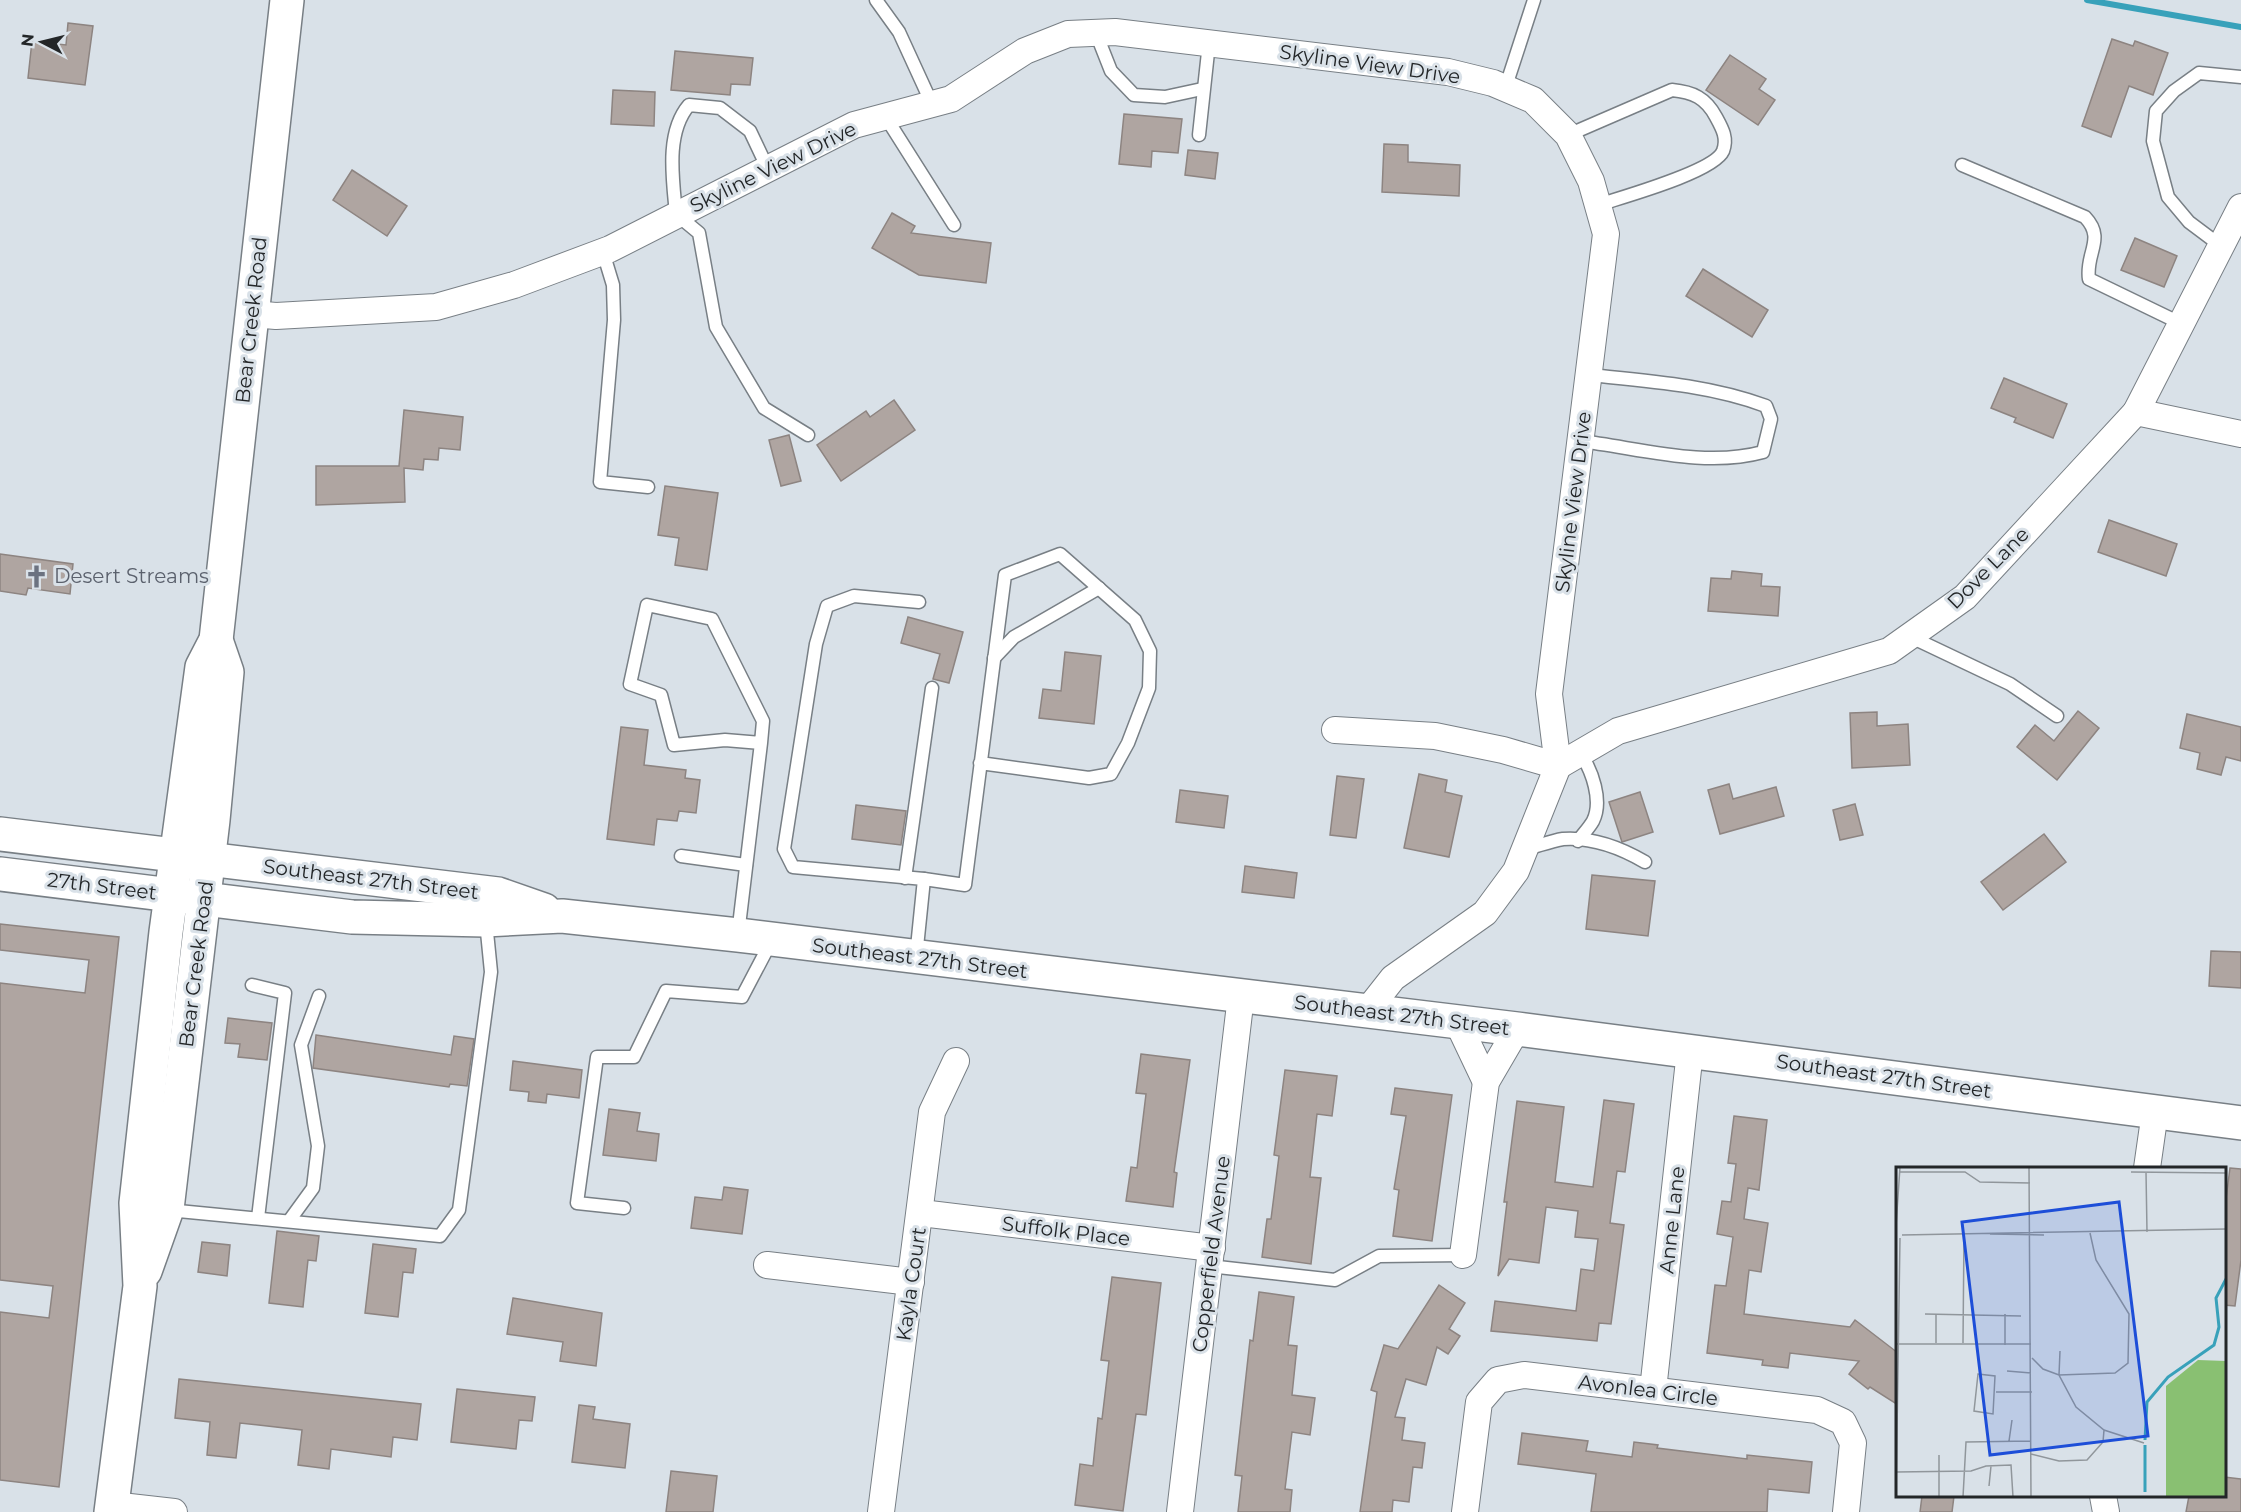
<svg xmlns="http://www.w3.org/2000/svg" width="2241" height="1512" font-family="Montserrat,sans-serif">
<style>
.lines{fill:none;stroke-linecap:round;stroke-linejoin:round}
.stream{stroke:#38a1ba;stroke-width:6}
.building{fill:#afa5a1;stroke:#8d8481;stroke-width:1.5}
.lane-casing{stroke:#787f85;stroke-width:15}
.street-casing{stroke:#787f85;stroke-width:28}
.secondary-casing{stroke:#787f85;stroke-width:36}
.primary-casing{stroke:#787f85;stroke-width:36}
.lane{stroke:#fff;stroke-width:12}
.street{stroke:#fff;stroke-width:26}
.secondary{stroke:#fff;stroke-width:33}
.primary{stroke:#fff;stroke-width:33}
.labels{text-anchor:middle;dominant-baseline:central;stroke-width:6;stroke-linejoin:round;paint-order:stroke}
.street-label{font-size:20px;fill:#232628;stroke:#d9e1e8}
.worship-label{font-size:20px;fill:#5b616d;stroke:#d9e1e8;text-anchor:start}
.inset-river{fill:none;stroke:#38a1ba;stroke-width:3}
.inset-road{fill:none;stroke:#90969b;stroke-width:1.5}
.view{fill:#1d4ed8;fill-opacity:0.15;stroke:#1d4ed8;stroke-width:3}
.inset-edge{fill:none;stroke:#232628;stroke-width:3}
</style>
<rect width="100%" height="100%" fill="#d9e1e8"/>
<g class="lines">
<polyline class="stream" points="2087,0 2241,27"/>
</g>
<g class="building">
<polygon points="68,23 93,26 85,85 28,78 32,41 66,45"/>
<polygon points="2112,39 2133,46 2135,41 2168,53 2153,95 2129,86 2111,137 2082,126"/>
<polygon points="675,51 753,58 750,85 731,84 730,95 671,90"/>
<polygon points="1730,55 1766,79 1759,89 1775,100 1758,125 1706,90"/>
<polygon points="613,90 655,92 654,126 611,124"/>
<polygon points="1124,114 1182,119 1178,153 1152,151 1151,167 1119,164"/>
<polygon points="1384,144 1408,145 1408,162 1460,165 1459,196 1382,192"/>
<polygon points="1188,150 1218,153 1215,179 1185,175"/>
<polygon points="352,170 407,206 387,236 333,200"/>
<polygon points="892,213 915,226 911,233 991,243 986,283 919,275 872,248"/>
<polygon points="2135,238 2177,256 2164,287 2121,270"/>
<polygon points="1703,269 1768,310 1752,337 1686,296"/>
<polygon points="2004,378 2067,404 2053,438 2014,422 2016,418 1991,408"/>
<polygon points="894,400 915,430 841,481 817,445 866,411 870,417"/>
<polygon points="404,410 463,417 460,450 439,448 438,460 424,459 423,470 404,468 405,502 316,505 316,466 399,466"/>
<polygon points="789,435 801,481 781,486 769,440"/>
<polygon points="665,486 718,493 707,570 675,565 679,538 658,535"/>
<polygon points="2109,520 2177,544 2166,576 2098,552"/>
<polygon points="0,554 73,564 70,594 28,588 26,595 0,591"/>
<polygon points="1732,571 1762,574 1761,586 1780,587 1778,616 1708,611 1711,578 1731,579"/>
<polygon points="908,617 963,632 949,683 933,679 940,654 901,643"/>
<polygon points="1065,652 1101,656 1094,724 1039,718 1043,689 1061,691"/>
<polygon points="2078,711 2099,728 2057,780 2017,747 2035,725 2054,741"/>
<polygon points="1877,712 1877,726 1908,724 1910,765 1852,768 1850,713"/>
<polygon points="2187,714 2241,727 2241,761 2226,757 2221,775 2197,769 2200,753 2180,748"/>
<polygon points="621,727 648,730 644,765 686,770 685,778 700,780 696,813 679,811 677,821 657,819 654,845 607,839"/>
<polygon points="1419,774 1447,780 1445,792 1462,796 1449,857 1404,848"/>
<polygon points="1337,776 1364,779 1356,838 1330,835"/>
<polygon points="1729,784 1733,799 1776,787 1784,816 1720,834 1708,790"/>
<polygon points="1180,790 1228,796 1224,828 1176,822"/>
<polygon points="1640,792 1653,832 1622,842 1609,802"/>
<polygon points="1855,804 1863,835 1840,840 1833,810"/>
<polygon points="856,805 906,811 901,845 852,839"/>
<polygon points="2044,834 2066,862 2003,910 1981,882"/>
<polygon points="1245,866 1297,873 1294,898 1242,892"/>
<polygon points="1592,875 1655,881 1648,936 1586,929"/>
<polygon points="0,924 119,937 59,1487 0,1480 0,1312 49,1318 53,1286 0,1280 0,983 85,993 89,960 0,950"/>
<polygon points="2211,951 2241,952 2241,988 2209,986"/>
<polygon points="228,1018 272,1023 267,1060 238,1057 240,1044 225,1043"/>
<polygon points="316,1035 451,1055 454,1036 474,1039 467,1086 450,1084 449,1087 313,1068"/>
<polygon points="1141,1054 1190,1060 1174,1172 1177,1173 1173,1207 1126,1201 1131,1167 1137,1168 1146,1094 1136,1093"/>
<polygon points="513,1061 582,1070 579,1098 547,1094 546,1103 528,1101 529,1092 510,1090"/>
<polygon points="1285,1070 1337,1076 1332,1116 1317,1114 1310,1177 1321,1178 1311,1264 1262,1257 1267,1219 1271,1219 1279,1156 1274,1155"/>
<polygon points="1395,1088 1452,1095 1432,1241 1393,1236 1399,1190 1394,1189 1406,1116 1391,1114"/>
<polygon points="1604,1100 1634,1104 1625,1172 1617,1171 1610,1223 1624,1225 1611,1324 1599,1323 1597,1341 1491,1331 1495,1301 1576,1311 1581,1269 1594,1271 1598,1239 1575,1237 1578,1211 1546,1207 1539,1263 1509,1259 1498,1276 1507,1202 1504,1202 1517,1101 1564,1107 1555,1182 1593,1187"/>
<polygon points="609,1109 640,1113 637,1131 659,1134 656,1161 603,1155"/>
<polygon points="1734,1116 1767,1120 1759,1190 1748,1188 1744,1219 1768,1223 1761,1272 1749,1270 1744,1314 1850,1327 1855,1320 1898,1353 1898,1405 1870,1387 1868,1389 1849,1374 1859,1361 1790,1353 1788,1368 1762,1365 1763,1360 1707,1353 1715,1285 1726,1286 1733,1237 1717,1234 1722,1201 1731,1202 1736,1164 1728,1163"/>
<polygon points="2230,1168 2241,1169 2241,1260 2235,1306 2224,1305 2224,1214"/>
<polygon points="724,1187 748,1190 742,1234 691,1228 695,1197 722,1200"/>
<polygon points="277,1231 319,1236 316,1261 308,1260 303,1307 269,1303"/>
<polygon points="202,1242 230,1245 227,1276 198,1272"/>
<polygon points="373,1244 416,1249 413,1273 403,1272 398,1317 365,1313"/>
<polygon points="1112,1277 1161,1283 1146,1415 1136,1414 1123,1511 1075,1505 1080,1464 1093,1466 1098,1418 1102,1419 1109,1361 1101,1360"/>
<polygon points="1439,1285 1465,1303 1449,1329 1460,1336 1448,1354 1437,1347 1426,1385 1406,1379 1395,1417 1405,1418 1402,1440 1425,1443 1422,1468 1413,1467 1409,1502 1393,1500 1392,1512 1360,1512 1377,1392 1371,1390 1384,1345 1398,1349"/>
<polygon points="1259,1292 1294,1297 1288,1345 1297,1346 1292,1395 1315,1398 1310,1435 1292,1432 1285,1489 1292,1490 1290,1512 1238,1512 1242,1476 1235,1475 1250,1340 1253,1341"/>
<polygon points="513,1298 602,1313 596,1366 560,1361 563,1342 507,1334"/>
<polygon points="179,1379 421,1404 417,1440 393,1437 391,1457 331,1449 329,1469 298,1465 302,1430 240,1423 236,1458 207,1455 210,1422 175,1418"/>
<polygon points="457,1389 535,1397 532,1421 519,1420 516,1449 451,1442"/>
<polygon points="579,1405 595,1407 593,1419 630,1424 625,1468 572,1462"/>
<polygon points="1522,1433 1588,1441 1586,1451 1632,1457 1634,1442 1658,1445 1657,1448 1747,1459 1747,1455 1812,1462 1809,1493 1768,1489 1767,1512 1591,1512 1596,1474 1518,1464"/>
<polygon points="671,1471 717,1476 713,1512 666,1512"/>
<polygon points="2224,1477 2241,1479 2241,1512 2186,1512 2189,1496 2224,1496"/>
<polygon points="1922,1496 1954,1496 1952,1512 1920,1512"/>
</g>
<g class="lines">
<defs>
<g id="lane">
<polyline points="876,0 899,32 932,104"/>
<polyline points="1096,33 1111,71 1134,95 1165,97 1202,89"/>
<polyline points="1505,89 1534,0"/>
<polyline points="885,116 954,225"/>
<polyline points="1199,135 1209,43"/>
<path d="M1568,135L1672,90C1693,92 1706,98 1716,117C1722,128 1728,138 1723,151C1714,172 1622,197 1598,205"/>
<path d="M1962,165L2085,217C2106,239 2085,253 2089,279L2182,324"/>
<path d="M767,167L750,131L720,108L689,105C665,133 673,180 676,214L699,233L716,327L764,408L808,435"/>
<polyline points="2221,246 2189,222 2168,197 2153,141 2156,111 2174,91 2199,73 2241,77"/>
<polyline points="603,252 613,285 614,320 600,482 648,487"/>
<path d="M1580,441C1639,448 1705,468 1763,452L1771,419L1766,406C1709,385 1648,381 1589,375"/>
<polyline points="1911,637 2010,684 2057,716"/>
<polyline points="994,658 1014,637 1099,588"/>
<path d="M1578,841C1583,834 1589,828 1593,821C1603,801 1592,770 1580,753"/>
<path d="M1526,849C1538,846 1551,841 1563,839C1591,837 1621,848 1645,862"/>
<polyline points="681,856 746,865"/>
<polyline points="905,878 932,688"/>
<path d="M924,879L965,885C978,782 991,679 1005,575L1060,554L1135,620L1150,651L1149,688L1128,743L1111,774L1089,778L980,763"/>
<polyline points="738,934 761,743 763,721 712,619 647,605 630,684 661,695 674,745 725,740 761,743"/>
<polyline points="916,957 924,879 793,867 784,849 816,644 827,606 854,596 919,602"/>
<polyline points="252,985 285,993 258,1218"/>
<polyline points="624,1208 577,1203 597,1057 634,1057 666,991 742,997 772,940"/>
<polyline points="168,1210 440,1236 459,1210 491,972 486,922"/>
<polyline points="289,1221 313,1188 318,1146 301,1045 319,996"/>
<polyline points="1209,1266 1335,1280 1379,1256 1463,1255"/>
</g>
<g id="street">
<polyline points="252,314 276,316 436,307 514,285 610,249 854,125 951,99 1025,51 1068,34 1115,32 1448,72 1493,83 1533,100 1568,135 1591,181 1606,234 1549,694 1558,766 1516,871 1485,913 1393,978 1367,1011"/>
<polyline points="2136,412 2241,434"/>
<polyline points="1335,730 1435,736 1503,750 1558,766 1618,731 1889,651 1965,597 2136,412 2241,207"/>
<polyline points="1457,1021 1486,1082"/>
<polyline points="2147,1168 2155,1112"/>
<polyline points="921,1213 1212,1248"/>
<polyline points="1463,1255 1486,1082 1517,1029"/>
<polyline points="767,1265 911,1282"/>
<polyline points="1653,1390 1690,1051"/>
<polyline points="2103,1496 2106,1512"/>
<polyline points="112,1505 174,1512"/>
<polyline points="881,1512 932,1112 956,1061"/>
<polyline points="1180,1512 1241,996"/>
<polyline points="1465,1512 1479,1402 1498,1380 1524,1375 1817,1410 1843,1422 1853,1443 1846,1512"/>
</g>
<g id="secondary">
<polyline points="145,1271 167,1209 213,820 227,672 216,640"/>
<polyline points="111,1512 140,1286 136,1203 166,932 202,667 216,640 287,0"/>
</g>
<g id="primary">
<polyline points="0,834 498,894 544,910"/>
<polyline points="0,874 352,917 485,920 562,916 738,935 1517,1029 2241,1123"/>
</g>
</defs>
<use href="#lane" class="lane-casing"/>
<use href="#street" class="street-casing"/>
<use href="#secondary" class="secondary-casing"/>
<use href="#primary" class="primary-casing"/>
<use href="#lane" class="lane"/>
<use href="#street" class="street"/>
<use href="#secondary" class="secondary"/>
<use href="#primary" class="primary"/>
</g>
<defs>
<symbol id="church-bare" viewBox="-9 -9 18 18"><path d="M-1.2-6h2.4v3.5h3.3v2.4h-3.3V6h-2.4V-.1h-3.3v-2.4h3.3Z" fill="#6b7280" stroke="#d9e1e8" stroke-width="2.5" paint-order="stroke"/></symbol>
</defs>
<g fill-rule="evenodd">
<use href="#church-bare" x="20" y="560" width="33" height="33"/>
</g>
<g class="labels">
<g class="street-label">
<text transform="translate(1370 64) rotate(8)">Skyline View Drive</text>
<text transform="translate(773 167) rotate(-26)">Skyline View Drive</text>
<text transform="translate(251 320) rotate(-84)">Bear Creek Road</text>
<text transform="translate(1573 502) rotate(-83)">Skyline View Drive</text>
<text transform="translate(1988 568) rotate(-45)">Dove Lane</text>
<text transform="translate(371 879) rotate(7)">Southeast 27th Street</text>
<text transform="translate(102 886) rotate(7)">27th Street</text>
<text transform="translate(920 958) rotate(7)">Southeast 27th Street</text>
<text transform="translate(196 964) rotate(-83)">Bear Creek Road</text>
<text transform="translate(1402 1015) rotate(7)">Southeast 27th Street</text>
<text transform="translate(1884 1076) rotate(8)">Southeast 27th Street</text>
<text transform="translate(1672 1220) rotate(-84)">Anne Lane</text>
<text transform="translate(1066 1231) rotate(7)">Suffolk Place</text>
<text transform="translate(1211 1254) rotate(-83)">Copperfield Avenue</text>
<text transform="translate(911 1284) rotate(-82)">Kayla Court</text>
<text transform="translate(1648 1390) rotate(7)">Avonlea Circle</text>
</g>
<g class="worship-label">
<text x="54" y="576">Desert Streams</text>
</g>
</g>
<g transform="translate(1896 1167)">
<rect width="330" height="330" fill="#d9e1e8"/>
<path d="M302,193L330,194V330H270V219Z" fill="#89c072"/>
<path class="inset-river" d="M249,273L251,235L272,210L318,178L323,160L320,131L330,112M249,278V325"/>
<path class="inset-road" d="M133,0L135,330M4,5H69L84,15L134,16M235,5L330,6M250,5L251,65M0,59L4,0M94,67L148,68M6,68L330,62M29,147L125,149M40,147V176M109,147V178M67,176L68,66M1,177H135M164,184L163,208L180,240L208,263L248,276M136,191L147,202L163,208L219,206L232,196L233,147L200,93L194,66M111,204L135,206M82,207L99,209L97,247L78,244ZM100,225H136M113,274L116,253M135,287L163,294L191,293L207,275L208,263M43,288V330M0,305L75,304L90,299L115,298L117,330M93,319L95,299M0,330L4,71M67,330L70,275L135,274"/>
<path class="view" d="M223,35L252,269L94,288L66,55Z"/>
<rect width="330" height="330" class="inset-edge"/>
</g>
<g transform="translate(42 42) rotate(277)" stroke="#d9e1e8" stroke-width="4.5" paint-order="stroke">
<path d="M0-4.5L10 22L0 15L-10 22Z" fill="#232628"/>
<text y="-9" font-size="16" font-weight="bold" text-anchor="middle" fill="#232628">N</text>
</g>
</svg>
